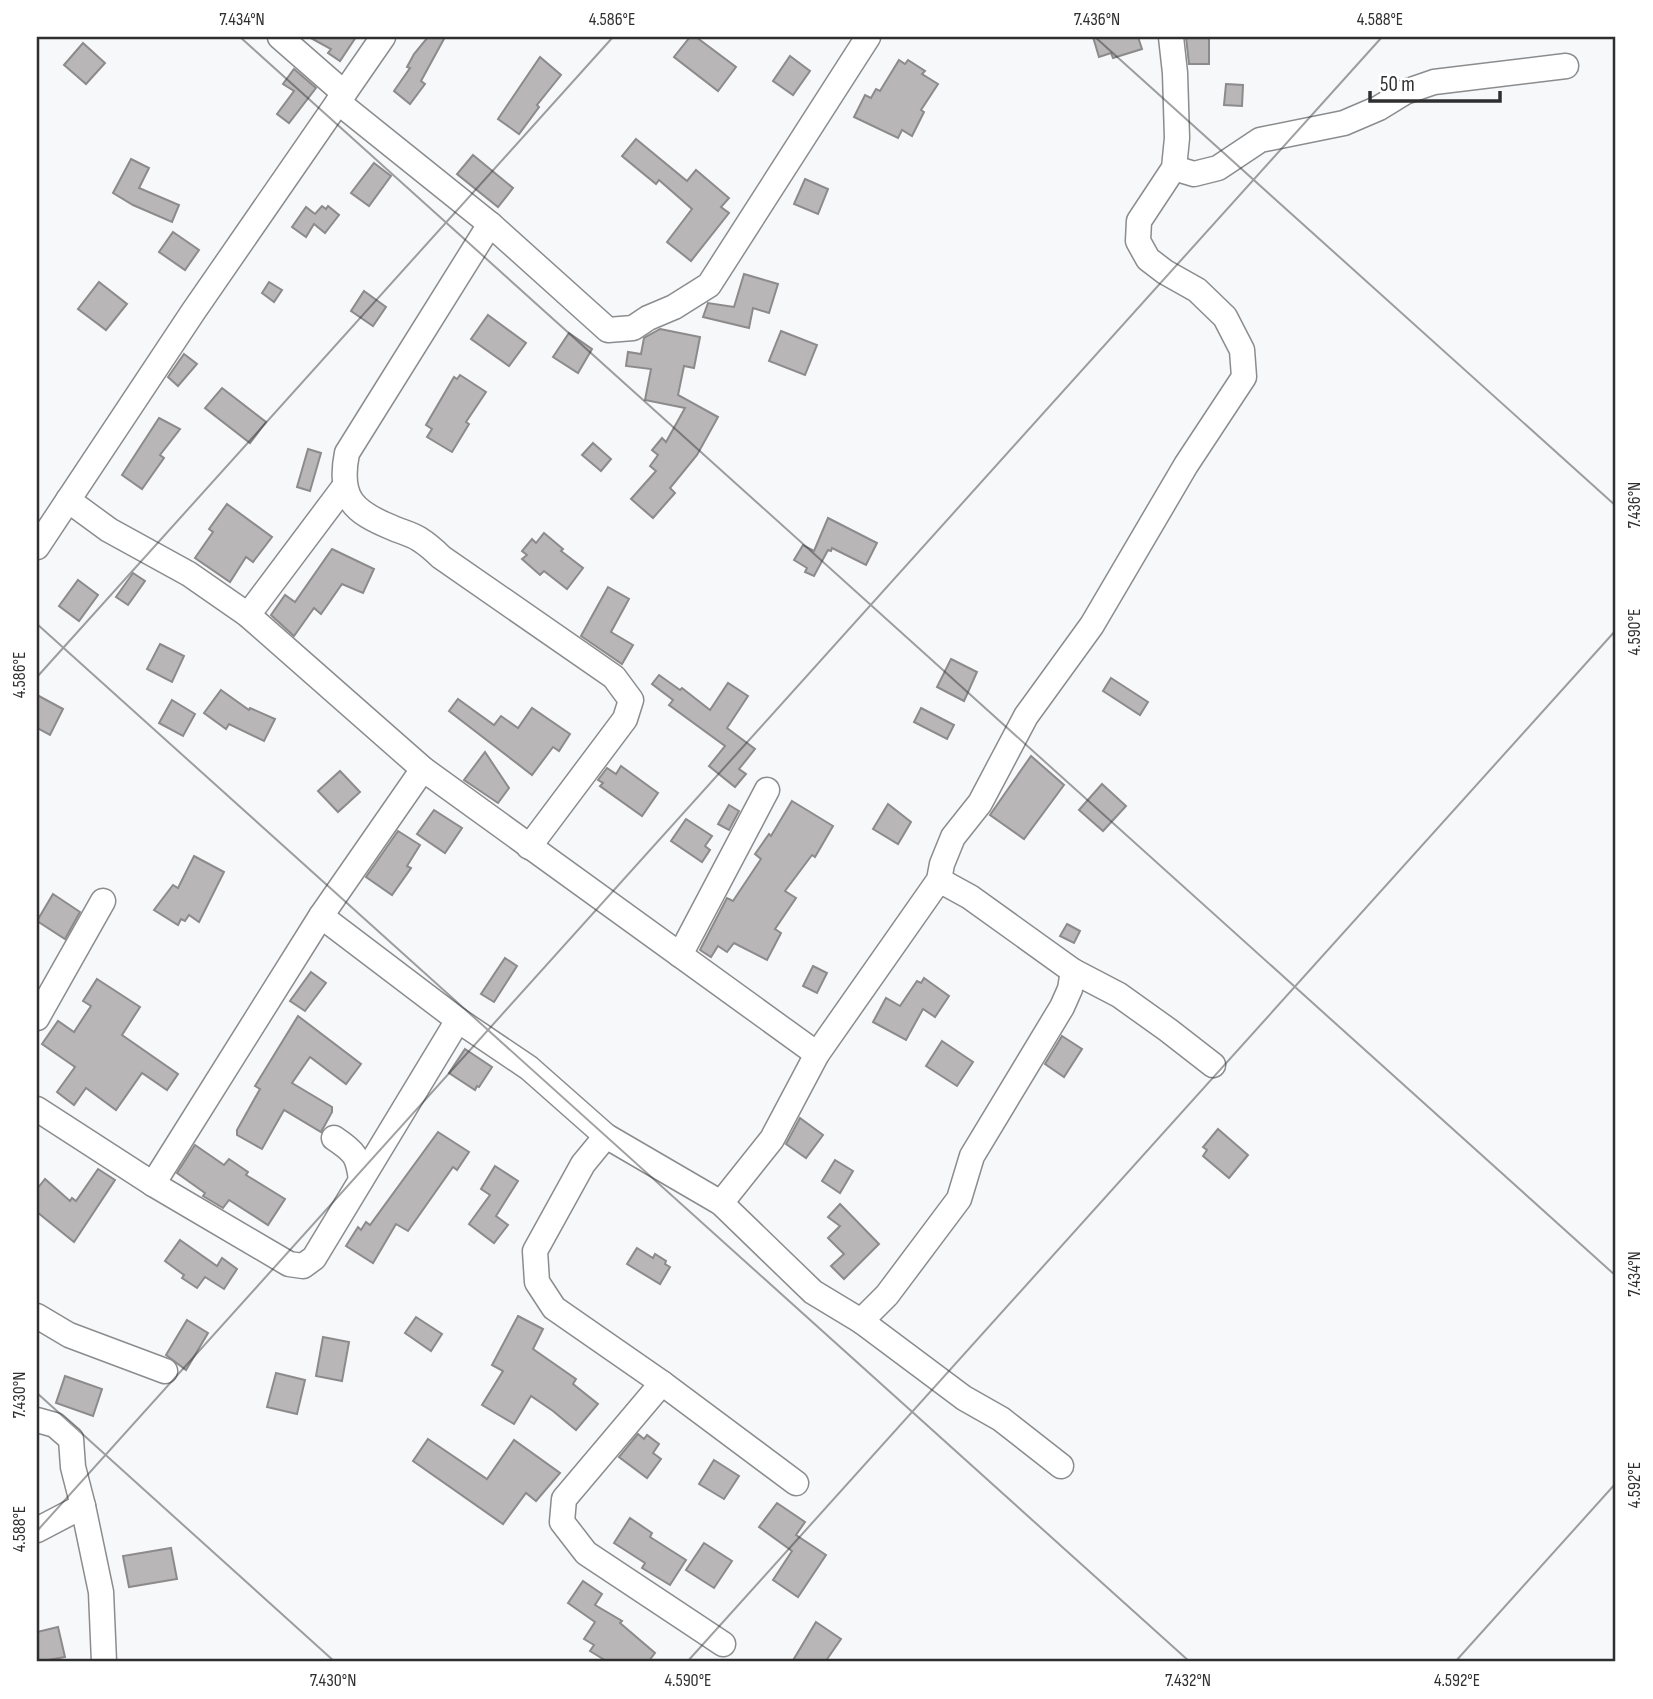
<svg xmlns="http://www.w3.org/2000/svg" width="1653" height="1699" font-family="'Sofia Sans Condensed',sans-serif">
<style>
.building{fill:#b9b6b7;stroke:#8d8a8b;stroke-width:2}
.lines{fill:none;stroke-linecap:round;stroke-linejoin:round}
.minor-casing{stroke:#8b8c8e;stroke-width:27}
.minor{stroke:#fff;stroke-width:24}
.ticks{fill:none;stroke:#2f2f30;stroke-width:2;stroke-opacity:0.45}
.neatline{fill:none;stroke:#2f2f30;stroke-width:2.5}
.ticks-label{font-size:18px;text-anchor:middle;fill:#2f2f30}
</style>
<rect width="100%" height="100%" fill="#f6f8fa"/>
<g class="building">
<polygon points="309,37 356,37 340,61 328,53 331,49"/>
<polygon points="428,37 445,37 421,81 425,84 410,104 394,91 410,68 407,67 414,54"/>
<polygon points="690,37 696,37 736,67 718,91 674,57"/>
<polygon points="1093,37 1138,37 1142,49 1113,58 1111,53 1099,57"/>
<polygon points="1186,37 1209,37 1209,64 1189,64"/>
<polygon points="83,43 105,63 86,84 64,65"/>
<polygon points="790,56 810,71 793,95 773,81"/>
<polygon points="540,57 561,75 537,105 539,107 519,134 498,119"/>
<polygon points="899,60 905,64 908,60 925,71 922,74 938,84 921,110 924,112 912,136 902,130 898,138 854,117 865,95 871,98 876,89 880,91"/>
<polygon points="294,69 316,88 289,123 277,114 294,91 283,84"/>
<polygon points="1226,84 1243,85 1242,106 1224,105"/>
<polygon points="636,139 687,181 696,170 729,198 721,207 729,213 691,261 667,242 692,209 659,180 656,184 622,156"/>
<polygon points="473,155 513,188 498,207 457,174"/>
<polygon points="131,159 149,168 139,188 179,205 172,222 133,205 113,193"/>
<polygon points="374,163 391,176 369,206 351,193"/>
<polygon points="805,179 828,189 818,214 794,204"/>
<polygon points="322,206 326,209 328,206 339,215 325,233 314,224 306,237 292,227 306,207 315,214"/>
<polygon points="173,232 199,250 185,270 159,252"/>
<polygon points="744,274 778,284 769,313 753,308 749,328 703,317 708,303 734,307"/>
<polygon points="99,282 127,304 106,330 78,309"/>
<polygon points="269,282 282,290 274,302 262,293"/>
<polygon points="364,291 386,307 373,326 351,311"/>
<polygon points="488,315 526,343 509,366 471,339"/>
<polygon points="660,329 700,337 694,368 684,366 678,395 718,417 697,455 670,488 675,493 653,518 631,499 656,471 650,466 658,455 652,450 662,438 666,442 685,408 645,400 651,369 626,366 628,352 641,354 644,338"/>
<polygon points="781,331 817,345 805,375 769,361"/>
<polygon points="569,333 592,349 578,373 553,357"/>
<polygon points="184,354 197,364 178,386 168,377"/>
<polygon points="460,375 486,392 466,422 469,424 452,452 427,437 432,429 426,425 454,377 457,379"/>
<polygon points="222,388 266,422 250,443 205,408"/>
<polygon points="159,418 180,429 160,455 164,458 142,489 122,475"/>
<polygon points="593,443 611,459 601,471 582,455"/>
<polygon points="308,449 321,453 310,491 297,487"/>
<polygon points="227,504 272,537 253,562 246,557 230,582 195,558 213,532 209,529"/>
<polygon points="828,518 877,543 866,565 832,548 831,551 828,550 814,576 805,572 807,568 794,560 803,545 814,551"/>
<polygon points="544,533 563,549 561,551 583,568 567,589 544,571 540,575 522,559 527,555 522,551 532,539 536,543"/>
<polygon points="332,549 374,569 363,593 342,584 321,614 314,608 294,636 271,615 285,595 295,602"/>
<polygon points="133,573 145,581 128,605 116,597"/>
<polygon points="78,580 98,595 79,621 59,606"/>
<polygon points="608,587 629,599 611,632 633,645 622,664 581,636"/>
<polygon points="160,644 184,656 172,682 147,669"/>
<polygon points="951,659 977,672 964,701 937,687"/>
<polygon points="659,675 680,690 682,688 710,710 728,683 748,696 727,728 755,749 739,769 746,774 735,787 709,766 725,746 669,705 673,700 652,684"/>
<polygon points="1111,678 1148,702 1140,715 1103,691"/>
<polygon points="221,690 249,710 250,708 275,719 264,741 229,724 226,729 204,713"/>
<polygon points="37,695 63,709 50,735 37,728"/>
<polygon points="458,699 494,725 501,716 518,728 532,708 570,734 559,751 553,747 532,775 449,711"/>
<polygon points="172,700 195,714 183,736 159,723"/>
<polygon points="921,708 954,725 947,739 914,722"/>
<polygon points="485,752 509,788 498,803 464,780"/>
<polygon points="1031,756 1064,785 1024,839 990,815"/>
<polygon points="621,766 658,793 642,816 600,786 603,783 598,780 607,768 616,774"/>
<polygon points="340,771 360,792 338,812 318,791"/>
<polygon points="1102,784 1126,806 1103,831 1079,810"/>
<polygon points="792,801 833,826 815,857 812,855 785,891 796,898 775,929 781,933 767,960 734,943 727,952 718,946 711,957 700,950 727,898 733,901 761,859 755,854 769,834 771,836"/>
<polygon points="888,804 911,822 898,844 873,829"/>
<polygon points="729,805 739,811 729,830 718,824"/>
<polygon points="434,810 462,828 445,853 417,834"/>
<polygon points="686,819 712,836 705,846 710,850 702,862 671,841"/>
<polygon points="398,831 420,845 407,866 411,868 392,895 366,877"/>
<polygon points="194,856 224,872 199,922 189,915 185,921 181,919 178,925 154,910 173,885 178,888"/>
<polygon points="53,894 80,912 65,939 37,921"/>
<polygon points="1067,924 1080,931 1074,943 1060,936"/>
<polygon points="505,958 517,966 494,1002 481,994"/>
<polygon points="813,966 827,973 817,993 803,986"/>
<polygon points="311,972 326,983 305,1011 290,1001"/>
<polygon points="924,978 949,996 935,1017 923,1009 906,1040 873,1022 886,998 900,1006 917,981 921,983"/>
<polygon points="97,979 140,1007 122,1035 178,1074 167,1090 142,1073 116,1110 86,1088 74,1105 57,1092 75,1067 42,1044 58,1021 74,1032 91,1006 83,1001"/>
<polygon points="298,1016 361,1064 346,1084 310,1057 292,1083 332,1107 332,1112 321,1132 284,1110 262,1149 237,1135 237,1130 260,1089 255,1086"/>
<polygon points="1062,1036 1082,1049 1064,1077 1045,1064"/>
<polygon points="942,1041 973,1062 957,1086 926,1066"/>
<polygon points="465,1049 492,1067 479,1087 477,1086 475,1090 449,1073"/>
<polygon points="800,1118 823,1135 806,1158 786,1144"/>
<polygon points="1218,1129 1248,1155 1229,1178 1203,1156 1207,1150 1203,1147"/>
<polygon points="438,1132 469,1152 457,1170 453,1167 408,1231 396,1224 373,1263 346,1246 358,1227 361,1230 366,1222 370,1225"/>
<polygon points="195,1145 224,1165 229,1159 248,1172 246,1175 285,1199 268,1225 229,1200 223,1208 203,1196 205,1193 177,1173"/>
<polygon points="835,1160 853,1171 840,1193 822,1181"/>
<polygon points="495,1166 518,1181 496,1216 508,1225 494,1243 469,1224 490,1195 481,1189"/>
<polygon points="98,1169 115,1180 74,1242 37,1212 37,1189 45,1179 70,1201 72,1198 76,1201"/>
<polygon points="840,1204 879,1244 844,1279 831,1266 844,1254 828,1238 840,1226 828,1217"/>
<polygon points="180,1240 217,1266 222,1258 237,1269 224,1289 205,1277 197,1288 182,1278 184,1275 165,1261"/>
<polygon points="637,1248 653,1258 655,1254 666,1261 665,1264 670,1267 660,1284 627,1264"/>
<polygon points="518,1316 543,1329 533,1349 576,1379 573,1384 598,1404 576,1430 553,1411 531,1396 514,1424 482,1405 503,1371 492,1365"/>
<polygon points="416,1317 442,1334 431,1351 405,1333"/>
<polygon points="187,1320 208,1333 186,1370 166,1355"/>
<polygon points="323,1337 349,1342 342,1381 316,1376"/>
<polygon points="276,1373 305,1380 297,1414 267,1407"/>
<polygon points="65,1376 102,1389 93,1416 56,1403"/>
<polygon points="638,1434 644,1439 647,1435 659,1444 653,1453 661,1459 647,1478 619,1457"/>
<polygon points="428,1439 487,1479 514,1440 560,1473 536,1501 526,1493 503,1524 413,1461"/>
<polygon points="714,1460 739,1476 724,1499 699,1484"/>
<polygon points="777,1503 805,1522 796,1535 826,1555 798,1597 773,1580 792,1551 759,1527"/>
<polygon points="630,1518 652,1533 650,1537 686,1560 670,1585 642,1568 645,1563 614,1543"/>
<polygon points="704,1543 732,1561 714,1588 686,1570"/>
<polygon points="171,1548 177,1579 129,1587 123,1556"/>
<polygon points="583,1581 602,1594 595,1605 622,1621 620,1623 655,1653 648,1662 608,1662 590,1651 594,1645 584,1639 595,1622 568,1603"/>
<polygon points="816,1622 841,1639 825,1662 792,1662"/>
<polygon points="58,1627 65,1657 37,1662 37,1632"/>
</g>
<g class="lines">
<defs>
<g id="minor">
<polyline points="280,37 344,93"/>
<polyline points="338,102 490,224 608,330 633,328 648,318 674,307 709,285 868,37"/>
<polyline points="1174,168 1194,174 1218,168 1260,140 1344,123 1379,108 1405,92 1434,82 1566,66"/>
<path d="M490,224L347,453C338,498 353,512 393,528C402,532 411,534 419,539C427,544 434,550 441,557L614,677L631,700L625,719L529,847"/>
<polyline points="68,500 109,530 189,574 248,615 423,769 817,1054"/>
<polyline points="37,547 193,312 383,37"/>
<polyline points="248,615 344,487"/>
<polyline points="939,880 970,897 1073,971 1119,995 1168,1030 1213,1065"/>
<polyline points="321,916 458,1020 529,1068 606,1136 721,1203 813,1292 861,1321 964,1398 1001,1419 1061,1466"/>
<polyline points="680,955 767,790"/>
<polyline points="37,1018 103,901"/>
<polyline points="37,1109 153,1184 289,1264 303,1266 314,1258 458,1020"/>
<polyline points="606,1136 583,1164 535,1251 537,1282 554,1308 662,1383 796,1483"/>
<path d="M334,1138C355,1152 358,1156 361,1180"/>
<polyline points="153,1184 321,916 423,769"/>
<polyline points="721,1203 772,1139 817,1054 939,880 942,864 953,837 980,803 1026,716 1092,625 1186,465 1244,377 1242,350 1225,317 1197,290 1165,272 1148,259 1138,241 1139,221 1174,168 1177,138 1175,73 1171,37"/>
<polyline points="37,1316 69,1335 165,1371"/>
<polyline points="861,1321 887,1295 959,1199 972,1156 1062,1007 1070,989 1073,971"/>
<polyline points="662,1383 564,1499 562,1522 586,1553 723,1644"/>
<polyline points="37,1420 55,1425 71,1439 73,1467 83,1506"/>
<polyline points="37,1530 83,1506 101,1592 104,1662"/>
</g>
</defs>
<use href="#minor" class="minor-casing"/>
<use href="#minor" class="minor"/>
</g>
<path class="ticks" d="M240,37L1616,1276M1095,37L1616,506M37,624L1190,1662M37,677L613,37M37,1393L335,1662M37,1531L1382,37M687,1662L1616,630M1455,1662L1616,1483"/>
<rect width="1653" height="1699" fill="none" stroke="#ffffff" stroke-width="77"/>
<path d="M1370 91v10h130v-10" fill="none" stroke="#2f2f30" stroke-width="3.5"/>
<text x="1380" y="91" font-size="21" fill="#2f2f30" stroke="#ffffff" stroke-width="5" paint-order="stroke">50 m</text>
<rect x="38" y="38" width="1576" height="1622" class="neatline"/>
<g class="ticks-label">
<text x="242" y="25">7.434°N</text>
<text x="612" y="25">4.586°E</text>
<text x="1097" y="25">7.436°N</text>
<text x="1380" y="25">4.588°E</text>
<text transform="translate(1634 505) rotate(-90)" y="6">7.436°N</text>
<text transform="translate(1634 632) rotate(-90)" y="6">4.590°E</text>
<text transform="translate(19 675) rotate(-90)" y="6">4.586°E</text>
<text transform="translate(1634 1274) rotate(-90)" y="6">7.434°N</text>
<text transform="translate(19 1395) rotate(-90)" y="6">7.430°N</text>
<text transform="translate(1634 1485) rotate(-90)" y="6">4.592°E</text>
<text transform="translate(19 1529) rotate(-90)" y="6">4.588°E</text>
<text x="333" y="1686">7.430°N</text>
<text x="688" y="1686">4.590°E</text>
<text x="1188" y="1686">7.432°N</text>
<text x="1457" y="1686">4.592°E</text>
</g>
</svg>
